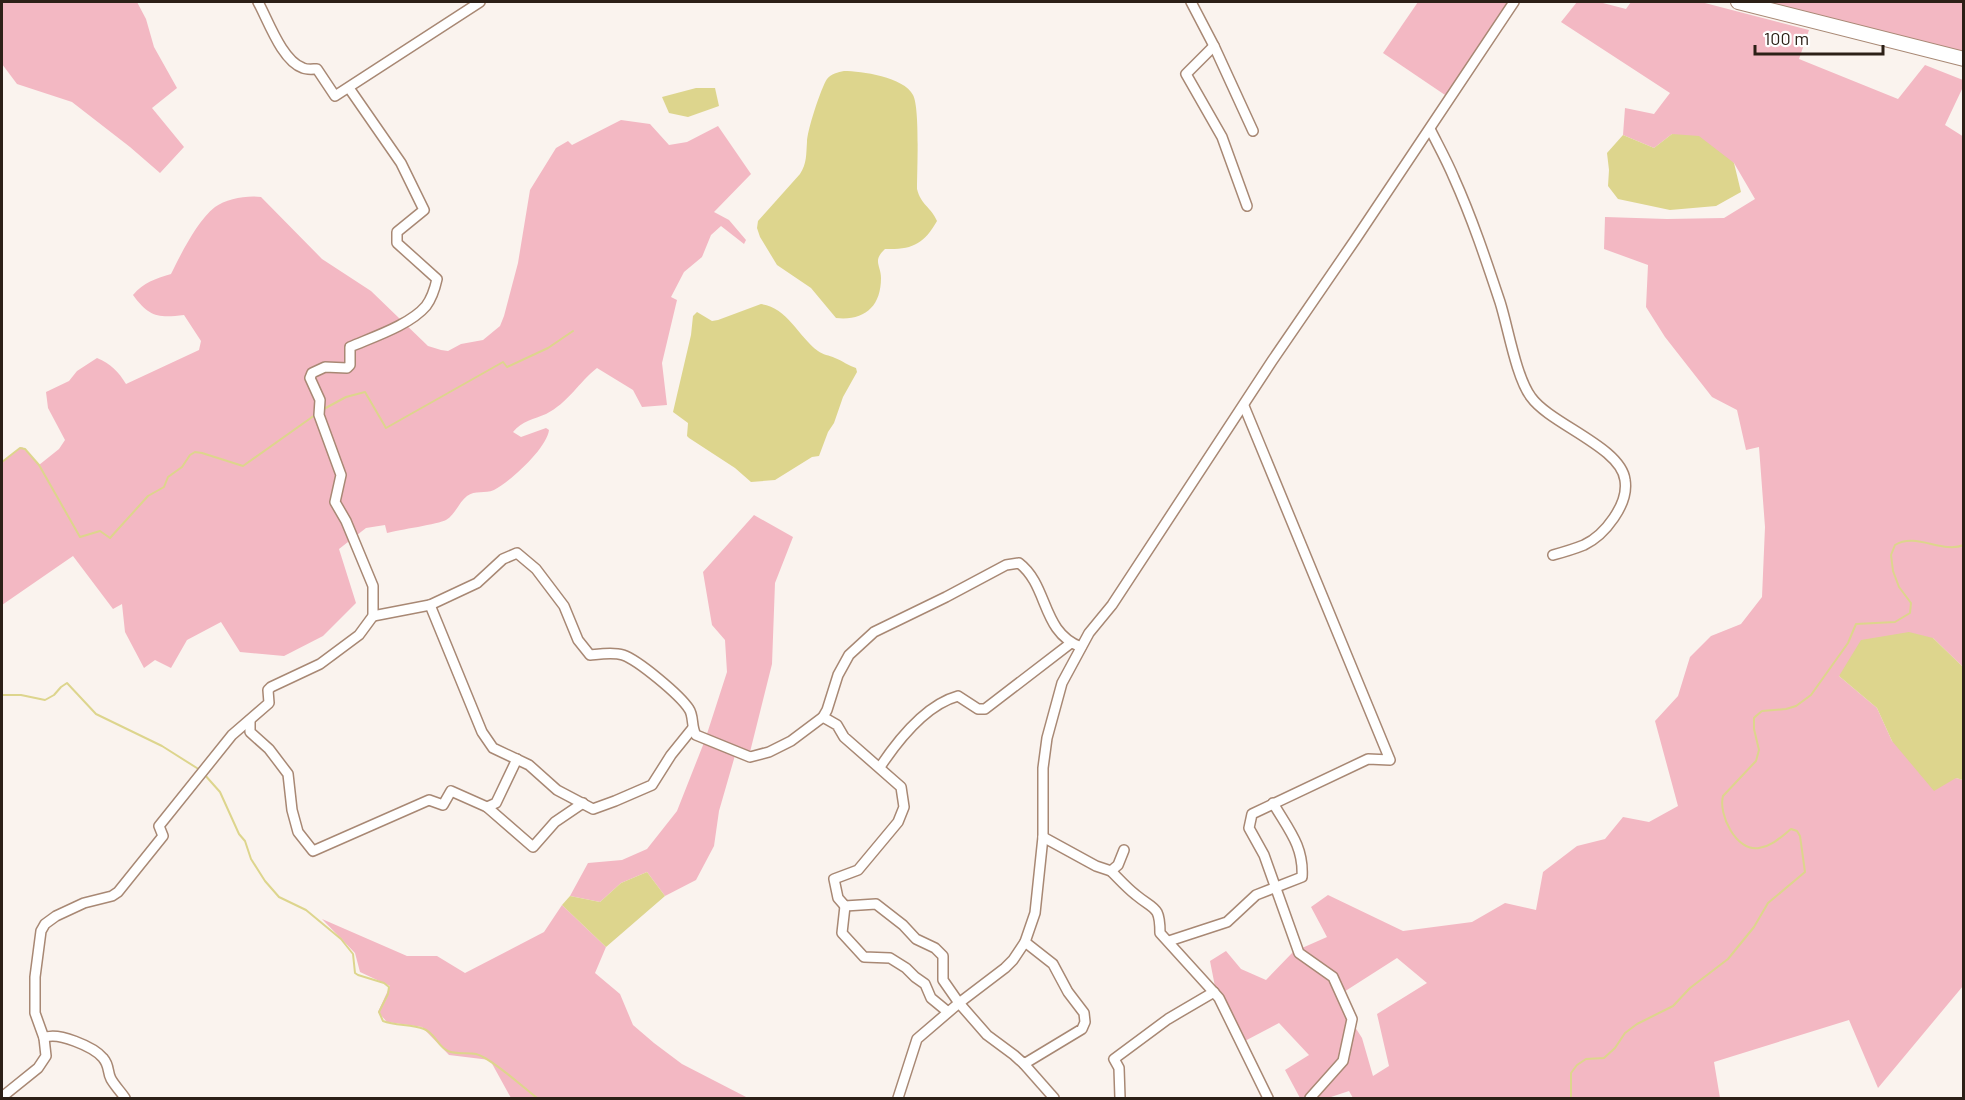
<svg xmlns="http://www.w3.org/2000/svg" width="1965" height="1100" font-family="Barlow,sans-serif">
<style>
.green{fill:#f3b8c3;fill-rule:evenodd}
.water{fill:#ddd58d}
.lines{fill:none;stroke-linecap:round;stroke-linejoin:round}
.stream{stroke:#ddd58d;stroke-width:2}
.street-casing{stroke:#a88874;stroke-width:12}
.secondary-casing{stroke:#a88874;stroke-width:16}
.street{stroke:#fff;stroke-width:9}
.secondary{stroke:#fff;stroke-width:14}
</style>
<rect width="100%" height="100%" fill="#faf3ee"/>
<g class="green">
<polygon points="2,2 137,2 146,19 154,47 177,88 152,108 184,147 160,173 130,147 72,102 17,84 2,64"/>
<polygon points="1418,2 1513,2 1448,97 1383,53"/>
<path d="M1577,2H1599L1626,9L1631,2H1701L1809,30L1799,59L1898,99L1925,65L1963,80V87L1945,125L1964,137L1963,667L1933,638L1839,676L1877,708L1892,741L1956,778L1963,780V986L1878,1088L1849,1020L1714,1062L1720,1098H1353L1349,1091L1328,1098H1300L1285,1070L1309,1055L1279,1023L1241,1043L1219,1007L1210,961L1226,951L1241,969L1266,980L1293,952L1327,937L1311,907L1328,895L1403,931L1472,922L1505,903L1536,910L1543,872L1577,846L1605,839L1623,817L1649,822L1678,806L1655,721L1678,696L1690,657L1711,636L1741,624L1762,597L1765,527L1759,447L1746,450L1737,410L1712,397L1665,337L1646,307L1648,265L1604,249L1605,217L1667,219L1724,218L1755,199L1734,163L1672,134L1654,148L1623,135L1625,108L1654,114L1670,93L1561,22ZM1397,958L1427,983L1377,1014L1389,1066L1373,1076L1362,1038L1336,997Z"/>
<polygon points="1763,2 1963,2 1963,52"/>
<path d="M621,120L650,124L669,145L687,142L718,126L751,174L714,212L729,220L746,240L744,244L721,226L711,235L702,257L684,272L671,297L677,300L662,363L667,405L642,407L633,390L597,368C579,382 568,403 546,414C534,419 522,421 513,432L521,437L546,428L549,430C547,448 510,482 494,490C485,494 475,490 467,496C459,502 455,515 446,520C439,524 398,530 387,533L385,525L366,528L339,549L356,603L323,636L284,656L240,652L221,622L187,640L171,668L155,660L144,668L125,632L122,604L113,609L73,556L2,605V462L22,447L39,465L59,449L65,440L48,408L46,392L69,381L77,371L97,358C111,364 118,371 126,384L199,350L201,341L184,315C158,318 149,317 133,295C144,282 155,279 171,274C181,254 197,221 215,207C226,199 247,195 261,197L322,259L371,291L428,346L441,350L448,351L461,344L483,340L500,326L504,316L518,263L530,190L556,148L568,141L572,145Z"/>
<polygon points="754,515 793,537 775,583 772,664 749,756 736,752 719,811 714,846 696,880 665,896 647,872 621,883 600,902 570,896 588,863 622,860 647,849 677,811 705,740 727,672 725,640 712,625 703,572"/>
<polygon points="562,905 606,947 595,973 620,994 633,1025 654,1043 682,1064 748,1098 511,1098 490,1060 449,1055 422,1027 387,1022 378,1012 390,986 360,972 355,953 322,919 407,956 437,956 465,973 544,932"/>
</g>
<g class="water">
<path d="M844,71C861,71 904,77 913,95C920,108 917,170 917,189C921,205 931,207 937,221C924,244 912,250 885,249C872,261 881,265 881,278C881,307 864,321 836,318L811,288L777,265L760,237L757,228L758,221L800,174C807,163 806,155 807,142C807,131 821,88 827,79C831,74 838,72 844,71Z"/>
<polygon points="696,88 715,88 719,106 688,117 669,113 662,97"/>
<polygon points="1672,134 1699,136 1734,163 1741,192 1716,206 1670,210 1618,199 1608,186 1609,170 1607,153 1623,135 1654,148"/>
<path d="M761,304C787,307 798,336 818,351C823,355 829,355 835,358C843,361 849,366 856,368L857,372L843,397L834,423L828,432L819,456L812,457L775,480L751,482L735,468L689,438L687,436L688,423L673,412L691,335L693,316L697,312L712,321L718,320Z"/>
<polygon points="1909,632 1933,638 1963,667 1963,780 1956,778 1934,791 1892,741 1877,708 1839,676 1861,640"/>
<polygon points="647,872 665,896 606,947 562,905 570,896 600,902 621,883"/>
</g>
<g class="lines">
<g class="stream">
<polyline points="322,410 346,397 365,392 386,428 503,362 507,367 548,348 573,331"/>
<polyline points="2,462 20,448 25,449 39,465 80,537 100,531 110,538 148,496 164,487 168,477 182,467 190,455 195,452 202,453 243,466 315,415"/>
<polyline points="2,695 21,695 45,700 54,695 61,687 67,683 96,714 162,746 200,770"/>
<path d="M204,774L220,792L239,834L245,841L251,859L265,881L279,897L306,910L341,939L353,954L355,973L358,975L384,983L389,987L388,994L379,1012L383,1021C396,1026 411,1024 424,1029C435,1033 438,1047 448,1051C457,1055 467,1052 476,1054C490,1057 524,1088 537,1098"/>
<path d="M1571,1098V1073L1577,1065L1586,1059L1604,1058L1615,1048L1625,1033L1637,1024L1673,1006L1690,988L1728,959L1754,927L1768,903L1805,872L1800,836L1797,831L1791,829C1781,837 1772,846 1759,848C1736,852 1718,814 1723,796L1756,761L1759,750L1754,729V718L1756,716L1762,711L1786,709L1796,706L1811,695L1848,643L1856,624L1895,622L1910,613L1911,603L1899,587L1893,571L1891,555L1895,545C1916,532 1942,554 1964,545"/>
</g>
<defs>
<g id="street">
<path d="M258,2C268,20 282,61 303,68C307,70 313,69 317,69L335,96L480,2"/>
<polyline points="1191,2 1214,46 1253,131"/>
<polyline points="1214,46 1186,74 1222,137 1247,206"/>
<path d="M1430,129C1438,145 1447,161 1454,178C1472,218 1486,260 1500,302C1508,327 1516,377 1531,397C1550,424 1621,447 1625,480C1629,504 1605,535 1584,545C1574,549 1564,552 1553,555"/>
<polyline points="1244,406 1390,760 1368,759 1252,814 1249,828 1264,855 1299,953 1333,977 1352,1019 1343,1061 1310,1098"/>
<polyline points="430,605 482,732 493,748 529,765 557,790 593,809 615,801 652,785 671,755 692,729"/>
<path d="M373,616L430,605L477,583L503,559L517,553L536,569L564,606L578,640L590,655C601,654 613,652 623,655C638,660 680,695 689,709C694,716 691,727 696,735L750,757L769,752L791,741L823,717L827,710L838,675L849,655L874,632L946,597L1006,565L1019,563C1049,586 1041,632 1081,647"/>
<polyline points="823,717 837,725 844,737 901,787 904,807 898,822 858,870 834,879 838,898 845,906 876,904 903,925 916,939 935,948 943,956 943,980 959,1003 987,1035 1014,1055 1024,1064 1082,1029 1085,1022 1084,1013 1068,992 1053,964 1025,942"/>
<polyline points="250,720 250,732 269,749 288,774 292,810 298,832 313,851 429,800 443,805 451,791 487,807 496,803 517,759"/>
<path d="M880,767C898,740 925,705 958,696L978,709H985L1071,643"/>
<polyline points="487,807 533,847 555,822 583,803"/>
<polyline points="1043,837 1096,866 1111,871 1118,865 1124,850"/>
<path d="M1111,871C1119,879 1127,888 1136,895C1154,910 1160,905 1160,933L1219,998L1268,1098"/>
<polyline points="845,906 842,933 864,957 890,958 906,968 915,977 925,984 931,998 948,1012"/>
<path d="M1169,941L1227,922L1256,895L1302,877C1304,846 1288,829 1273,803"/>
<path d="M44,1038C57,1031 94,1047 103,1058C110,1066 107,1072 111,1079C115,1086 121,1092 125,1098"/>
<polyline points="1024,1064 1054,1098"/>
<path d="M2,1097L38,1068L46,1056L44,1038L35,1013V977L41,931L45,924L56,916L84,903L112,896L118,892L163,836L159,826L232,735L269,703L268,690L271,687L320,664L359,635L373,616V586L346,521L335,502L341,475L319,415L320,400L310,378L312,373L325,367L347,368L350,365V347C373,337 410,325 426,306C432,298 435,288 437,279L397,243V232L424,210L401,163L349,88"/>
<polyline points="898,1098 917,1039 959,1003 1005,968 1013,960 1025,942 1035,913 1043,837 1043,768 1047,738 1062,683 1089,633 1112,605 1272,361 1355,240 1514,2"/>
<polyline points="1120,1098 1119,1068 1114,1059 1168,1019 1214,992"/>
</g>
<polyline id="secondary" points="1738,2 1964,59"/>
</defs>
<use href="#street" class="street-casing"/>
<use href="#secondary" class="secondary-casing"/>
<use href="#street" class="street"/>
<use href="#secondary" class="secondary"/>
</g>
<rect width="1965" height="1100" fill="none" stroke="#2c2017" stroke-width="6"/>
<path d="M1755 45v9h128v-9" fill="none" stroke="#2c2017" stroke-width="3"/>
<text x="1764" y="45" font-size="18" fill="#2c2017" stroke="#ffffff" stroke-width="4.5" paint-order="stroke">100 m</text>
</svg>
